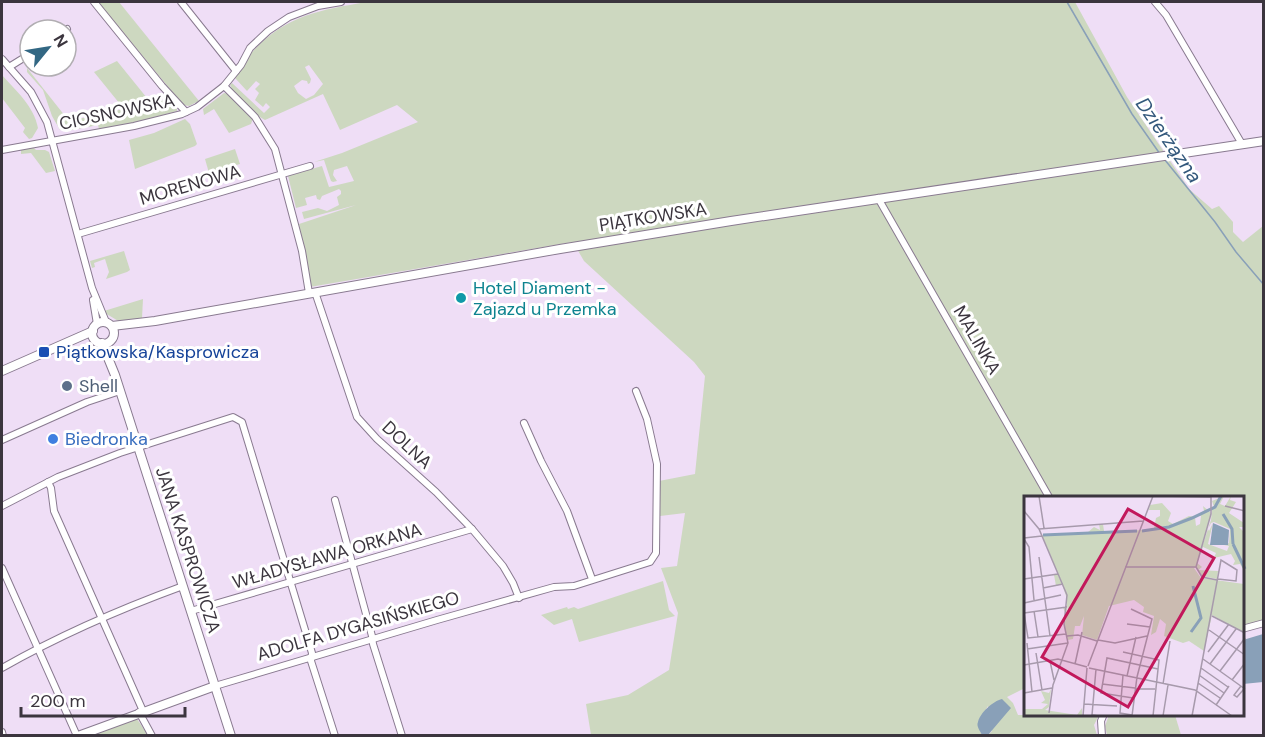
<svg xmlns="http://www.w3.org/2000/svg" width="1265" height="737" font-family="'DM Sans',sans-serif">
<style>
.green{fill:#cdd8c0;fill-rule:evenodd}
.water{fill:#89a0b8}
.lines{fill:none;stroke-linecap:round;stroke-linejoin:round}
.stream{stroke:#89a0b8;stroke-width:1.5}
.street-casing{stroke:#897a90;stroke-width:8}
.secondary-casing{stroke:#897a90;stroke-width:10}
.street{stroke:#fff;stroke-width:6}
.secondary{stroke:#fff;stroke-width:8}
.culture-dot{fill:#0f9aa8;stroke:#fff;stroke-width:2}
.transit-dot{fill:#1a4fb4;stroke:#fff;stroke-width:2}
.service-dot{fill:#5c6f8a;stroke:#fff;stroke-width:2}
.shop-dot{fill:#3f7fe0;stroke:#fff;stroke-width:2}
.labels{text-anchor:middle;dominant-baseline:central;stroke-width:6;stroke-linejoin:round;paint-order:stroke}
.street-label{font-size:18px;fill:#3b353e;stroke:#fff}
.culture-label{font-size:18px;fill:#0d838f;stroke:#fff;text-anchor:start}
.transit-label{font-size:18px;fill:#164399;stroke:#fff;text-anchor:start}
.service-label{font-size:18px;fill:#4e5e75;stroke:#fff;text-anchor:start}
.shop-label{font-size:18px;fill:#366cbe;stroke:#fff;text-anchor:start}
.water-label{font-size:20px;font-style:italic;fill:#33587c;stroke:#fff}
.inset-river{fill:none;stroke:#89a0b8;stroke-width:3}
.inset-road{fill:none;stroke:#a79aac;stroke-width:1.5}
.view{fill:#c2185b;fill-opacity:0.15;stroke:#c2185b;stroke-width:3}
.inset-edge{fill:none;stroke:#3b353e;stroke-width:3}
</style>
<rect width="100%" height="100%" fill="#efdef6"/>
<g class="green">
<polygon points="98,2 119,2 199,101 189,106 183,105"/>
<path d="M366,2H1075L1127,97L1189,189L1212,209L1219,206L1233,222V232L1243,242L1263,226V621L1243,627L1242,497H1025V688L1007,697L1013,703L1018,715H1099L1094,725L1097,735H988L992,731L988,706C980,720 974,719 982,735H591L586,704L628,695L669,670L678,613L661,568L677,566L685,513L660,516L659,481L695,474L705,376L694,362L584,261L573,242L310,287L299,224L356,205L304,219L302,212L318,208L327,211L339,205L337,197L341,194V191L339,189L322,196L320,200L317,199L316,195L305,198L307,205L296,208L288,176L322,166L329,187L354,181L347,166L334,170L333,175L337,181L333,182L331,181L324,160L314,162L342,153L418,122L397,105L340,130L323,94L265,120C253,113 236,98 230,85L232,83L264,113L270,107L266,103L263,107L255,100L259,93L255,89L260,84L256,81L247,91L235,78C240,69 246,58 253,51C286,15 321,10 366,2ZM309,65L323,84L314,95L306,99L298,93L294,86L302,80L307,81L308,84L310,83L311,79L305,67Z"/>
<polygon points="117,61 151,103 170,99 177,107 177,111 130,124 99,129 98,125 67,131 60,130 52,116 43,90 27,72 27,68 69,121 124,109 94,72"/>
<path d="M2,75C16,91 34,106 38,128L32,138L29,139L23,132L25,128L2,98Z"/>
<polygon points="224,93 229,94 253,118 251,124 229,133 214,109 204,115 203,109"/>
<polygon points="185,119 190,124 197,144 195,146 135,169 129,140 154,133"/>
<polygon points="33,147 36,150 45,150 49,152 55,171 46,173 31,153 21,154 21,149"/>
<polygon points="235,149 240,164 209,173 205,159"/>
<polygon points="124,251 130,270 127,272 106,279 109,272 105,259 94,263 95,267 92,268 90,261"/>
<polygon points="143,299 142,318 120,322 105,313 104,311"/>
<polygon points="663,581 669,610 675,616 579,642 572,619 554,625 541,615 567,607 568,609 574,607 578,609"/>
<polygon points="1109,715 1175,715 1181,735 1107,735 1105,726"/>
<polygon points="137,719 148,735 90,736"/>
</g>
<g class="water">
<polygon points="1263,634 1263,682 1243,684 1243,640"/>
<path d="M1002,699L1011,708L988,735H982C980,731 976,726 978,722C980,713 993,701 1002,699Z"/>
</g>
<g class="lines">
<g class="stream">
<polyline points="1067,2 1132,114 1160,154"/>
<polyline points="1165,160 1215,222 1236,252 1264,285"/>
</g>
<defs>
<g id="street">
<polyline points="94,2 162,86 186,112"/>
<polyline points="181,2 236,71"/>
<polyline points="1155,2 1166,15 1242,144"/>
<polyline points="65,30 67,29"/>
<polyline points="2,59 31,92 47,122 92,288 106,322"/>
<polyline points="9,67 30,54"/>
<polyline points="224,86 255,117 275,149 302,251 309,293"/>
<polyline points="2,150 134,126 182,114 197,107 224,86 241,65 250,48 268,31 289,17 318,6 341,2"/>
<polyline points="878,198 1049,497"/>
<polyline points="78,234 310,166"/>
<polyline points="315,292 357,417 377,439 436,492 472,529 503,566 513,583 519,598"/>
<polyline points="93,300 97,324"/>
<polyline points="524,423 541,461 567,511 592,579"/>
<polyline points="2,440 87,402 120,391"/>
<polyline points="48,482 51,488 54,511 143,711"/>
<polyline points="335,500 372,636 373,644 402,736"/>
<polyline points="2,506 58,477 120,453 233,417 242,422 312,653 311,661 335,736"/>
<polyline points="2,568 77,736"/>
<polyline points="191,611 472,529"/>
<polyline points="1242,629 1264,623"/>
<path d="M2,668C60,635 120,609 183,586"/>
<polyline points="215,686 437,620 554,587 574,586 650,562 656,553 657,464 647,419 636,391"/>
<polyline points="139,712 152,736"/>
<polyline points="2,732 3,736"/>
<polyline points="1102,736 1101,721 1104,714"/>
</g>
<g id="secondary">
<circle cx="103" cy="333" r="11"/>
<polyline points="112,326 155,321 560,249 731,221 1264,141"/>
<polyline points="102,343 115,375 231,736"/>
<polyline points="2,371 93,331"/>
<polyline points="78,736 215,686"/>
</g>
</defs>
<use href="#street" class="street-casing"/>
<use href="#secondary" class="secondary-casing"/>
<use href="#street" class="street"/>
<use href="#secondary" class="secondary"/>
</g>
<circle class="culture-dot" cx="461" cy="298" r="6"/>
<rect class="transit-dot" x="38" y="346" width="12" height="12" rx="3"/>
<circle class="service-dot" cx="67" cy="386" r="6"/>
<circle class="shop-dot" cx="53" cy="439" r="6"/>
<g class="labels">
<g class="street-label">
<text transform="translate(117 112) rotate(-12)">CIOSNOWSKA</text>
<text transform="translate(190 185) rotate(-16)">MORENOWA</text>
<text transform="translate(653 217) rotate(-9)">PIĄTKOWSKA</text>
<text transform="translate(977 340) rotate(60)">MALINKA</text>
<text transform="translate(407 445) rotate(43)">DOLNA</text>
<text transform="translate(188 550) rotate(72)">JANA KASPROWICZA</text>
<text transform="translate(327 556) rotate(-16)">WŁADYSŁAWA ORKANA</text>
<text transform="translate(358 626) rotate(-16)">ADOLFA DYGASIŃSKIEGO</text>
</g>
<g class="culture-label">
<text x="473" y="288">Hotel Diament -<tspan x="473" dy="21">Zajazd u Przemka</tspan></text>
</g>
<g class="transit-label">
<text x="56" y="352">Piątkowska/Kasprowicza</text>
</g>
<g class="service-label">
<text x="79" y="386">Shell</text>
</g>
<g class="shop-label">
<text x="65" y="439">Biedronka</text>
</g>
<g class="water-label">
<text transform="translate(1169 140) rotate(55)">Dzierżązna</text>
</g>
</g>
<g transform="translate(1024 496)">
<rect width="220" height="220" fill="#efdef6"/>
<path d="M200,0L196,8L201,10L207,0L206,4L212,6L205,17L220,27V31H215L220,36V75L216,68L209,69L211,65L207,58L190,62L192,57L179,51L173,67L178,71L174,74L194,75L193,83L178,80L173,73V71L170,72L177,82L220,88V137L188,119L180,155L165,145L159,147L140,140L142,128L136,123L132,136L127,139L130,120L119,116L120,111L110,104L85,110L73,144L58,139L60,120L56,130H51L49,143L44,144L40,129L44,116V110L42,118L39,112L43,109L42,100L38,88L32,90L30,79H34L43,99L18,39L63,37L70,31L76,34L75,28H79L80,35L121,34L130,32L132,22L136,20V14H125L126,9L138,7L147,17L144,25L149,28L165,20L171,21L172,30L176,28L177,20H172L180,15L179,10L187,17L178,51L187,24L188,13L192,12L193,8L190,11L188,5ZM190,26L206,33L205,47L200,49L205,50L203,55L184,48L189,27L185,35L184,33L187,27ZM27,193L25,211L21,214L53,219L58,212V220H0V213H18L24,208L17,207L21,204L17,195L25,197Z" fill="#cdd8c0" fill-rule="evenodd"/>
<path d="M189,27L205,34L204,49H186Z" fill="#89a0b8"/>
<path class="inset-river" d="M199,18L208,33L209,48M118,35L145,31L168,22L191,11L197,0M19,39L113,35M209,48L221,73M167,136L177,122L169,90"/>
<path class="inset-road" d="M15,0L20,32M135,0L187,1M201,10L221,15M0,15L15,33L43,99L40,128L44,147L29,189L25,217M15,33L119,25M0,42L18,40M0,43L5,51L10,104M15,61L26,140M101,71H172M172,71L187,18V0M172,71L178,81L193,84M0,83L34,78M19,92L39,88M0,107L37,99M107,113L128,123L113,181L108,220M10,115L14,141M0,117L4,142L42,138M0,117L43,111M188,120L221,137M103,128L126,131M185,134L221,159M43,140L54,139L73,145M74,144L91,147L123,140M3,147L8,196M3,153L44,147M99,156L135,164L129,220M184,156L205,128M12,157L18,194M179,163L221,193M26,165L30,184M51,168L58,136M186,168L212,133M0,169L34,163L63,171M64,170L129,0M65,172L171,194L208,220M177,172L204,191M72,173L68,219L75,220M196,175L221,142M99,179L96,217L108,219M175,179L200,197M103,180L112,141M208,184L221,167M174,187L196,202M78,188L111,192M139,188L146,145M217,190L210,199L213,201L220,193M111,193H131M0,197L28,192M109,202L77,197L83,162L134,173M60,208L93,210M192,209L205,190M59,220L63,172M139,220L144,189M168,220L197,64L213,74L212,85L194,83"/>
<path class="view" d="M104,13L190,62L104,211L18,161Z"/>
<rect width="220" height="220" class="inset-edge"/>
</g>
<rect width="1265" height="737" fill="none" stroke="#3b353e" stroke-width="6"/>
<g transform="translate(48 48) rotate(60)"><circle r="28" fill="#ffffff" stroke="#b1aeb2" stroke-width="1.5"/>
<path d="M0-4.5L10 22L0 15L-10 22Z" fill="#326783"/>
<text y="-9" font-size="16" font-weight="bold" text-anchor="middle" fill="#3b353e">N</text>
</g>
<path d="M21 707v9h164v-9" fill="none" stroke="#3b353e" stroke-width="3"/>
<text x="30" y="707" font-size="18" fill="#3b353e" stroke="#ffffff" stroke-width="4.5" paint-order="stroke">200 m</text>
</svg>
